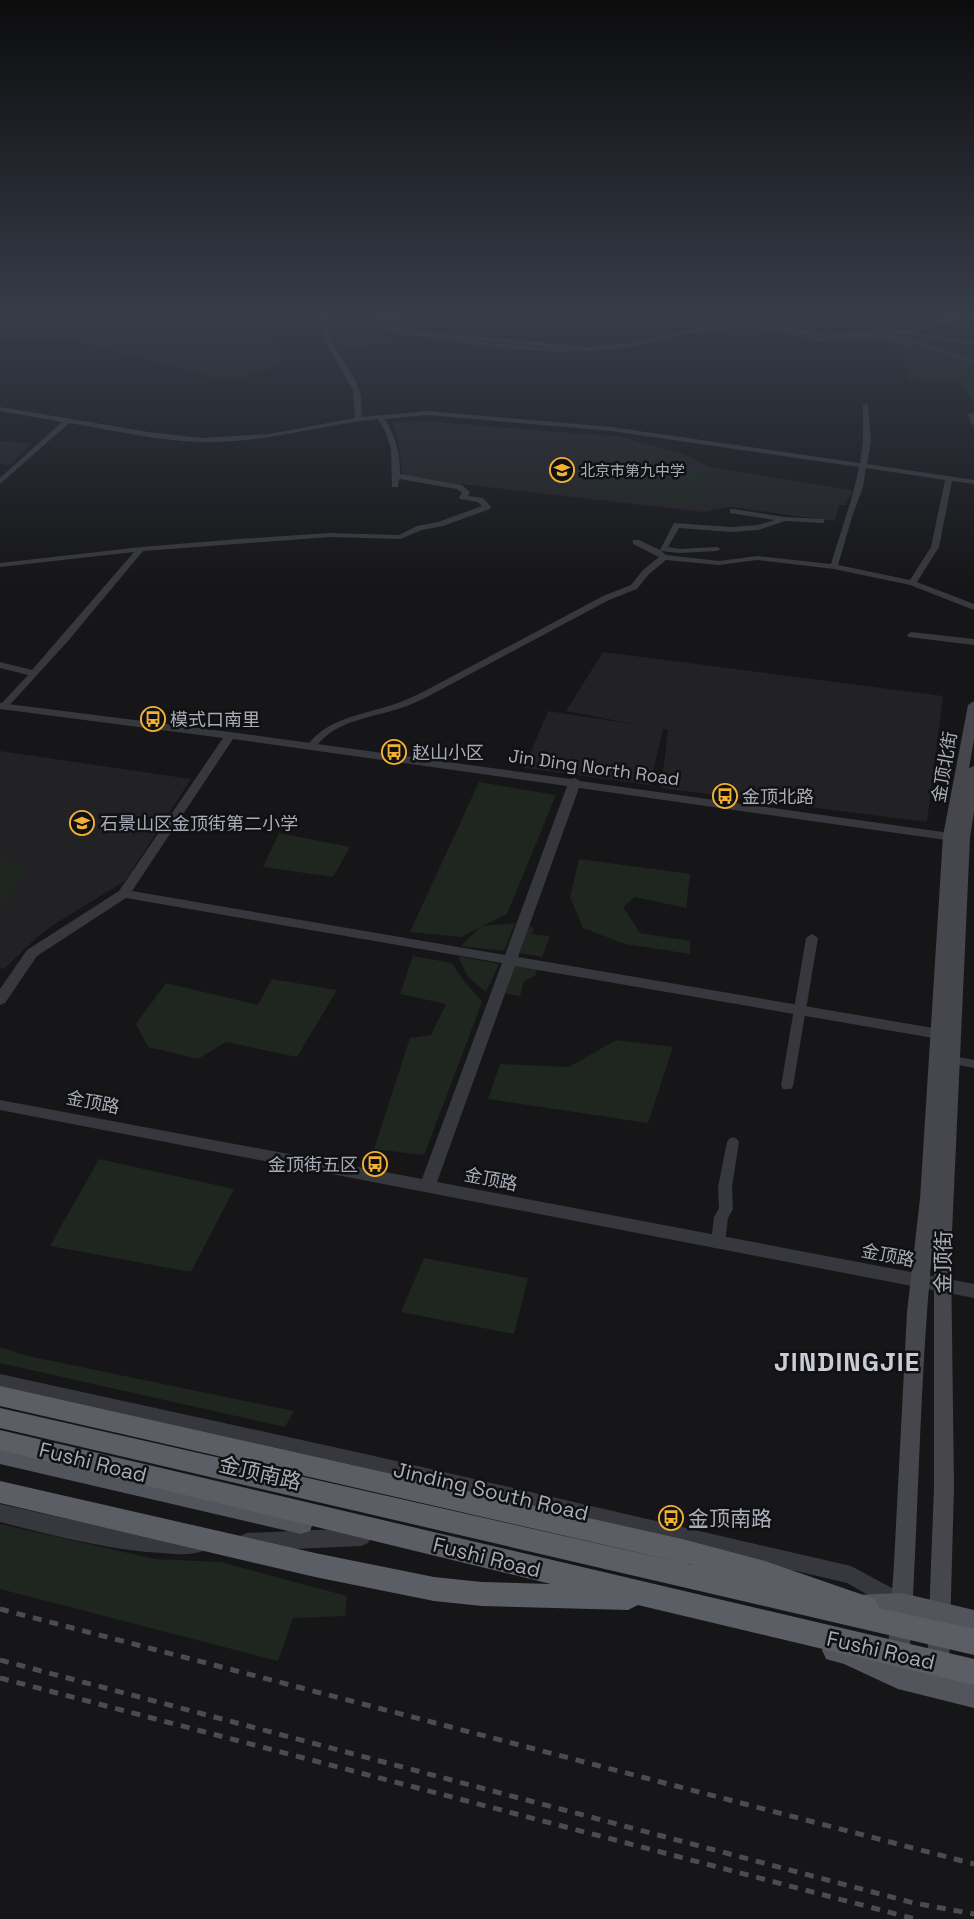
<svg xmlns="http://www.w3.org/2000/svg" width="974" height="1919" font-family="'Space Grotesk','Noto Sans SC',sans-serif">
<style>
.built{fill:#222225}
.green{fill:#1e261f}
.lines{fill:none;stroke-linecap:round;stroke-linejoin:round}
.canal{fill:#2c353c;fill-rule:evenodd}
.minor{fill:#37383d;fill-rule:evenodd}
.tertiary{fill:#37383d;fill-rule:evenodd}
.secondary{fill:#45474d;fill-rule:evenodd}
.primary{fill:#53555c;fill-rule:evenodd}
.trunk{fill:#5b5e65;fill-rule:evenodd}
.rail{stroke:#4a4c52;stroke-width:5;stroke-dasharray:9 8;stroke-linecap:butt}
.labels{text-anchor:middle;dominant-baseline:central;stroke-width:5;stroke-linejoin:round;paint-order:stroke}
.far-poi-label{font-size:15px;fill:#a8adb8;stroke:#111113;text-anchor:start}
.poi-label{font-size:18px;fill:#a8adb8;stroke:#111113;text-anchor:start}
.street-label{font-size:18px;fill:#a8adb8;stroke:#111113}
.near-street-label{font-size:21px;fill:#a8adb8;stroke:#111113}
.near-poi-label{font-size:21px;fill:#a8adb8;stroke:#111113;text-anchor:start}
.near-district-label{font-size:26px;font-weight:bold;letter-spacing:1px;fill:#c9ccd4;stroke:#111113}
</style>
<rect width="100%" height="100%" fill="#161618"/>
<g class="built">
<polygon points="423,421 622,437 686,455 710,467 852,490 846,505 839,505 835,521 730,507 704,512 451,483 402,475 399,445 392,422"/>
<polygon points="0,441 32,443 11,465 0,464"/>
<polygon points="603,652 943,696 927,822 661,788 668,730 663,729 650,785 524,768 548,711 639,725 566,711"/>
<polygon points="0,751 191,779 125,881 53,925 35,939 4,969 0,968"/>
</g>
<g class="green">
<polygon points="0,315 252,315 266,325 268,337 280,345 281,365 236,379 209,378 204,374 74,341 0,339"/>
<polygon points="328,315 378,315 385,329 398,335 395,343 339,348 329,331"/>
<polygon points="617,315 798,315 794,316 792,321 799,325 793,326 775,321 727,319 669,332 626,327"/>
<path d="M923,336L974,347V403L959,381L910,380L899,356L892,351C902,341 908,337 923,336Z"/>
<polygon points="608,463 712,474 700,505 593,492"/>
<polygon points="479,782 556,795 507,914 483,926 515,923 504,951 461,946 479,928 461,937 410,932"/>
<polygon points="279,833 350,847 333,877 263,867"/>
<polygon points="579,859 690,874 686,908 635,897 623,907 640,933 690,941 690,954 625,944 583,928 570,897"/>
<polygon points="0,861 29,866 0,905"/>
<polygon points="529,926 534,928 531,934 550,936 542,957 520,953"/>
<polygon points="413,956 452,963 463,980 482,1002 424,1155 374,1149 410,1038 431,1035 446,1004 400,994"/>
<polygon points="458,956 499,964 486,992 468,977"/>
<polygon points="514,965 538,966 535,976 524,981 520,996 504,993"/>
<polygon points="272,979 337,990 297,1057 226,1042 198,1059 148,1047 136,1024 166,983 258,1005"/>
<polygon points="616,1040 673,1047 648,1123 488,1099 500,1064 569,1067"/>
<polygon points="99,1159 234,1189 191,1272 50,1246"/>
<polygon points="424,1258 528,1278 514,1334 401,1312"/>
<polygon points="0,1347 28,1356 294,1411 285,1427 0,1363"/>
<polygon points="0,1524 155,1559 221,1562 347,1596 345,1616 293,1618 278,1661 0,1589"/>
</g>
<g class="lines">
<g class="canal">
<path d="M385,315H391L395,327L405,331C491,343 564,356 651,340L654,342L620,349L558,352L497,348L402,334L390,329Z"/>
<path d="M747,324C773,325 796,336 822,338C842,340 862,332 883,333C914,335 944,351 974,360V364L915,344L882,337L821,342L772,330L747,327L721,329L696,334L693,332L721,325Z"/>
</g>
<g class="minor">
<path d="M321,315H327C327,347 349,362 359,389C362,397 361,408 362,417L428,411L611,427L860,463L863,441V405L868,404L871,441L867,464L974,480V484L952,481L939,547L917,582L974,604V610L910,585L834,569L757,560L719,565L666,560L649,574L637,589L609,600L427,697C418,701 408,706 398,709C369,718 334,721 315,748H309L307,746C327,718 362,715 392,705C402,702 411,697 421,693L603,596L631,585L643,570L659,557L633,544V540H639L660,550L674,523L731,527L758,525L775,520L730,513V509H733L784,517L824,519V523H821L785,521L758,530L731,532L679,528L668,547L680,549L717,547L721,549L717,551L680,553L661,551L666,555L719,561L757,556L831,564C840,533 853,499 859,467L611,431L428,415L385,419C396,437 400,453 400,474L462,485L470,492L468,496L483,498L491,507L490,509L443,526L422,530L400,539L330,537L143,551L68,641L7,708H1V704L28,675L0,668V662L32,670L134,552L0,567V563L141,547L239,539L330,533L399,535L417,526L438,522L482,506L478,502L460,499L459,497L462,493L457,489L399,479L398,487H392L391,449L386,433L378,419C319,425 261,444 201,442C157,441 112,430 69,423L0,484V478L62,422L0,411V407L149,432L201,438L269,434L355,418L353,390L326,343L321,328ZM866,468L945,480L931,547L910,580L838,565L852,517L863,487Z"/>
<polygon points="378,315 384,315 391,328 408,335 408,337 386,330"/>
<polygon points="392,315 398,315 402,325 412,330 588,347 634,342 728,321 753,320 826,334 886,329 906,331 927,323 960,315 970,315 915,332 974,342 974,346 927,337 886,333 826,338 753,324 728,325 634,346 588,351 411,334 397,328"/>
<polygon points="879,336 913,344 914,345 911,347 879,340 862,342 859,340"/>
<polygon points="971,413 974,414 974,426 971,424 968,415"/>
<polygon points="911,632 974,639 974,645 908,637 907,635"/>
<polygon points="812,934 818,938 793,1086 791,1089 783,1089 781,1086 806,938"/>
<polygon points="952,1056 974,1060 974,1068 948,1063 946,1060 948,1057"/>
<polygon points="733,1137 737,1139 739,1142 732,1187 733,1209 728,1218 725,1243 723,1247 718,1248 713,1247 711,1243 714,1217 719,1208 718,1187 727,1142 729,1139"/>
</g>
<g class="tertiary">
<path d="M0,703L230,732L571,779L575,778L580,781L964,835L966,838L960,842L579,788L518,957L939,1029L944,1030L946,1034L944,1038L939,1039L515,966L437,1182L974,1284V1298L0,1110V1100L422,1179L502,963L126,898L37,956L5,1003L0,1005V989L27,950L119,891L223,738L0,709ZM233,739L567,786L505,955L132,891Z"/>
<polygon points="0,1374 370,1455 851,1566 905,1595 908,1602 905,1609 898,1612 847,1583 370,1471 0,1390"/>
<path d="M0,1504L122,1531L171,1536H196L203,1539L206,1545L203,1551C190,1556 175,1554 161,1553C106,1550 53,1535 0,1522Z"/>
<polygon points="361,1528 368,1531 371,1537 368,1543 361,1546 247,1551 240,1548 237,1542 240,1536 247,1533"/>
</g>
<path class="secondary" d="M974,701V740L969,768L974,766V811L970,838L951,1254L954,1487L949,1669L946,1677L938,1680L930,1677L927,1669L934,1487V1232C919,1375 919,1519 909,1662L906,1670L898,1673L890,1670L887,1662L894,1564L907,1312L920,1199L943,836L968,705Z"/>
<g class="primary">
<polygon points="0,1444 301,1512 310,1515 313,1523 310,1531 301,1534 0,1464"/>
<polygon points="902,1593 974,1610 974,1634 902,1617 854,1619 845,1616 841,1607 845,1598 854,1595"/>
<polygon points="835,1637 846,1639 900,1663 974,1682 974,1708 898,1689 844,1664 826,1659 822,1650 826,1641"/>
</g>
<g class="trunk">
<polygon points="0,1386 682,1539 765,1561 875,1599 879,1608 974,1629 974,1655 0,1428 0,1408 692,1565 0,1406"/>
<polygon points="0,1430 974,1659 974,1685 638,1605 628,1610 482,1606 434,1601 315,1577 0,1503 0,1481 315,1553 434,1577 482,1582 551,1584 0,1450"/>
</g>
<g class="rail">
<polyline points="0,1609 974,1864"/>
<polyline points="0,1660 914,1903 974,1914"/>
<polyline points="0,1678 915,1919"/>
</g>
</g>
<linearGradient id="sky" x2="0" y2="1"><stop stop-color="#0c0c0d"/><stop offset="0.54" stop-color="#363c48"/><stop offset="1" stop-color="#363c48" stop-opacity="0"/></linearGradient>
<rect width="974" height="583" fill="url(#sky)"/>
<defs>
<symbol id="school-ring" viewBox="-11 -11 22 22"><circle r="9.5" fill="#111113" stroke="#f2b134" stroke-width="1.5"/><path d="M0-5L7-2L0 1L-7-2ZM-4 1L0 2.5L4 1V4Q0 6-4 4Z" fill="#f2b134"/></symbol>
<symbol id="bus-ring" viewBox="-11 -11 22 22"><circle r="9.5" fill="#111113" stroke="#f2b134" stroke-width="1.5"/><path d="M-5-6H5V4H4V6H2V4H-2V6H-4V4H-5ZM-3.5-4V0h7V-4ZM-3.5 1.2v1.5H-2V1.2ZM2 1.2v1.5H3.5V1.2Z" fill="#f2b134"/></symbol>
</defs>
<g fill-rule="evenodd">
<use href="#school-ring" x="548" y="456" width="28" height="28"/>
<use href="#bus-ring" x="139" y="705" width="28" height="28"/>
<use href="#bus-ring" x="380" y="738" width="28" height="28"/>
<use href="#bus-ring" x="711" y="782" width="28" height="28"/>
<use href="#school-ring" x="68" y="809" width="28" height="28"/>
<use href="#bus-ring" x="361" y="1150" width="28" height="28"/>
<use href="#bus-ring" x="657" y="1504" width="28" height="28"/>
</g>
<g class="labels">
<g class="far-poi-label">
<text x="580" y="470">北京市第九中学</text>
</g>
<g class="poi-label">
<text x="170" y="719">模式口南里</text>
<text x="412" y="752">赵山小区</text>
<text x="742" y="796">金顶北路</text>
<text x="100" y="823">石景山区金顶街第二小学</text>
<text x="358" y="1164" text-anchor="end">金顶街五区</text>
</g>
<g class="street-label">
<text transform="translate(594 767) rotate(8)">Jin Ding North Road</text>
<text transform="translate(944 767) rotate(-80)">金顶北街</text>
<text transform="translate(93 1102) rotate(11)">金顶路</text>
<text transform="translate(491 1179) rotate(11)">金顶路</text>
<text transform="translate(888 1255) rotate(11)">金顶路</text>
</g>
<g class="near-street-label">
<text transform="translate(943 1262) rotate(-89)">金顶街</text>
<text transform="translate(93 1462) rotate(14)">Fushi Road</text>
<text transform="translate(260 1473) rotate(13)">金顶南路</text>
<text transform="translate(491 1491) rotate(13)">Jinding South Road</text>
<text transform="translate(487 1557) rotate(14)">Fushi Road</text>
<text transform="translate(881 1650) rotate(13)">Fushi Road</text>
</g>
<g class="near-poi-label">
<text x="688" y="1518">金顶南路</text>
</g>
<g class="near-district-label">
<text x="847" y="1362">JINDINGJIE</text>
</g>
</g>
</svg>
